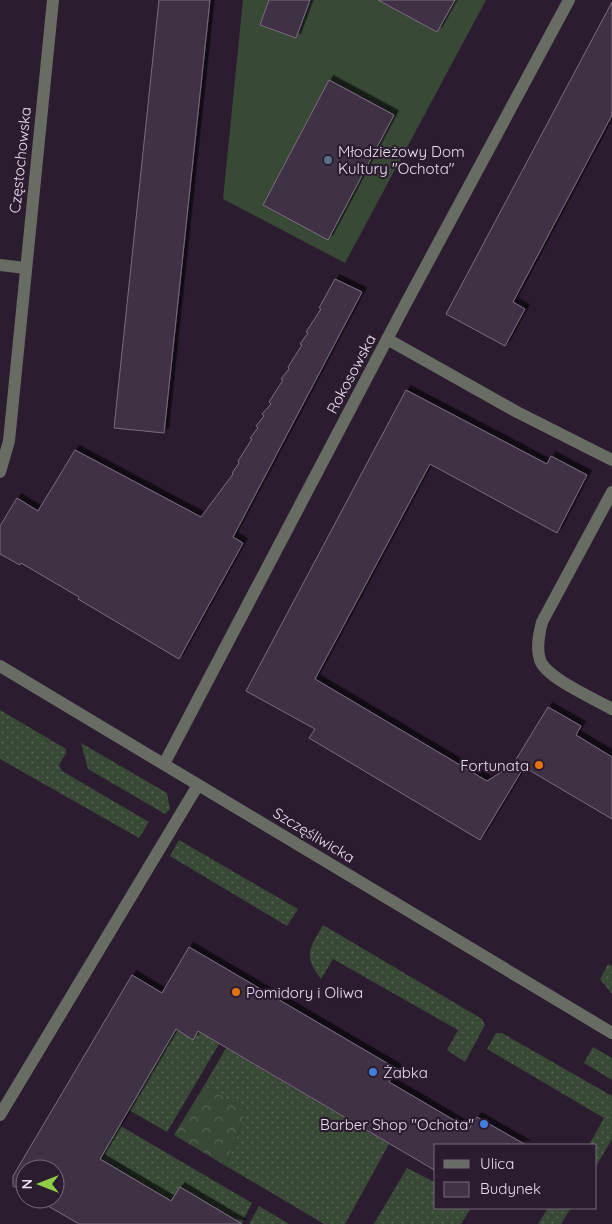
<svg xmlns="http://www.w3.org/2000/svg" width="612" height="1224" font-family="Quicksand,sans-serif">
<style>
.grass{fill:url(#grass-dots)}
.forest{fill:url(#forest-crowns)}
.pitch{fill:#384936}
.building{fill:#413245;stroke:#7c6b80;filter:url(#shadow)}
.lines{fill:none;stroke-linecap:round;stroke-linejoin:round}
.minor{stroke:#676d63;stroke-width:12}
.service-dot{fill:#5c6f8a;stroke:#2b1d2f;stroke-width:2}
.food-dot{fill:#e8710a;stroke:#2b1d2f;stroke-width:2}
.shop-dot{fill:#3f7fe0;stroke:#2b1d2f;stroke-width:2}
.labels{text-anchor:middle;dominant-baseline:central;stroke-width:4.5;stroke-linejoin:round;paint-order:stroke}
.poi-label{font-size:15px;fill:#e8dfeb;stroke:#2b1d2f;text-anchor:start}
.street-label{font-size:15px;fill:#e8dfeb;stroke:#2b1d2f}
</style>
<defs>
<pattern id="grass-dots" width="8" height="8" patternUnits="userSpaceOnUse" patternTransform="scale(1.25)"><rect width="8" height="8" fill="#384936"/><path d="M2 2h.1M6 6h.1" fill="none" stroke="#556353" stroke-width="1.8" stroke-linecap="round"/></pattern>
<pattern id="forest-crowns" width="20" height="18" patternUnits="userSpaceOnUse" patternTransform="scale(1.25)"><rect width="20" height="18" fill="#384936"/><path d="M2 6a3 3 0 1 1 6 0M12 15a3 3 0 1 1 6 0" fill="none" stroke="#556353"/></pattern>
<filter id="shadow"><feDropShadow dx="4.5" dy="-4.5" stdDeviation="0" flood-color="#0009"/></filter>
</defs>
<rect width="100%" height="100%" fill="#2b1d2f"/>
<g class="grass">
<polygon points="0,710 66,749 66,753 59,765 62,771 149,822 139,838 0,759"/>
<polygon points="81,743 167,793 170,809 165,814 88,769"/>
<polygon points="179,840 298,909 287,926 170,856"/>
<path d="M323,925L482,1019L485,1025L465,1062L447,1050L458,1030L333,959L321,979C303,955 309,949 323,925Z"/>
<polygon points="608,964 612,966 612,994 600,979"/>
<polygon points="176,1029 193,1040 198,1031 219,1044 167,1132 129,1110"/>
<polygon points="496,1033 502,1033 612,1096 612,1139 596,1166 596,1145 589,1145 604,1118 487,1049"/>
<polygon points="593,1047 612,1058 612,1080 584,1063"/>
<polygon points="226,1048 389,1144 345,1224 324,1224 226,1166 247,1110 204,1086"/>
<polygon points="119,1125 252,1203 241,1224 180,1187 171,1201 168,1199 165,1204 156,1199 159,1193 100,1159"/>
<polygon points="407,1168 436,1183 436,1208 471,1208 461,1224 374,1224"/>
<polygon points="259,1206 289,1224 249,1224"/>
<polygon points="548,1208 571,1208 561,1224 538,1224"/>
</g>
<polygon class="forest" points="204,1086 247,1110 226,1166 174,1135"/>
<polygon class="pitch" points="243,0 486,0 345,263 223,199"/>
<g class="building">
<polygon points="159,0 210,0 164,433 114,428"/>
<polygon points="269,0 310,0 296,38 260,25"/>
<polygon points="378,0 455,0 437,32"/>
<polygon points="612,2 612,115 513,302 525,309 505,346 446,314"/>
<polygon points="329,80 394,115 328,240 263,205"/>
<polygon points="335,279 362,292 233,537 243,543 179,659 78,599 79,597 21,563 20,565 0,554 0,526 17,498 38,511 75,450 201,517 233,474 232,473 239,463 238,461 252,439 250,438 258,428 256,426 264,416 262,414 271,404 269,402 283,380 281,379 289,369 288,367 302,345 300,344 308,333 306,332 321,309 319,308"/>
<polygon points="406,390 547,464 551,456 587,475 557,533 430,464 315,679 487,781 517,762 515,761 548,707 581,726 576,735 612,757 612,819 524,767 480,840 309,738 315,729 246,691"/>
<polygon points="189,947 397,1069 389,1082 469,1129 477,1117 526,1145 436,1145 436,1171 198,1031 193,1040 176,1029 100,1159 171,1201 180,1187 242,1224 79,1224 36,1199 55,1199 55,1169 25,1169 25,1192 13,1186 13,1176 132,975 162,993"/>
</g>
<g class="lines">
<g class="minor">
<polyline points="0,265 25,268"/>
<polyline points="387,339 517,412 612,460"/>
<polyline points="0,472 9,441 53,0"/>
<path d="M612,492L542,622C539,634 536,648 540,660C546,678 595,699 612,709"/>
<polyline points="0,666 612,1033"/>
<polyline points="164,764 405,305 569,0"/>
<polyline points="0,1115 198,785"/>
</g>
</g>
<circle class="service-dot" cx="328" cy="160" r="5"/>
<g class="food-dot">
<circle cx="539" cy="765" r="5"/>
<circle cx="236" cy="992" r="5"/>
</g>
<g class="shop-dot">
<circle cx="373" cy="1072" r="5"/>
<circle cx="484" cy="1124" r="5"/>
</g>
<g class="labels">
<g class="poi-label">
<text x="338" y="151">Młodzieżowy Dom<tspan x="338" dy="17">Kultury "Ochota"</tspan></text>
<text x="529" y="765" text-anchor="end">Fortunata</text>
<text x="246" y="992">Pomidory i Oliwa</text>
<text x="383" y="1072">Żabka</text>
<text x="474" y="1124" text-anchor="end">Barber Shop "Ochota"</text>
</g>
<g class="street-label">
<text transform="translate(20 160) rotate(-84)">Częstochowska</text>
<text transform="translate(351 374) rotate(-62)">Rokosowska</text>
<text transform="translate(314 835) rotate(31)">Szczęśliwicka</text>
</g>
</g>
<rect x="434" y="1144" width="162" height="65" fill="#2b1d2f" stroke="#776b7a"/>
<rect x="444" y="1160" width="25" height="8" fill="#676d63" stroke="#776b7a"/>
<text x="480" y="1169" font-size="15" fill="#e8dfeb">Ulica</text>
<rect x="444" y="1182" width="25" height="15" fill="#413245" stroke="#776b7a"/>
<text x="480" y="1194" font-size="15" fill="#e8dfeb">Budynek</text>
<g transform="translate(40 1184) rotate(270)"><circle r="24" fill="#2b1d2f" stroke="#776b7a"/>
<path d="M0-4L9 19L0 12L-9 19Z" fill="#8ece43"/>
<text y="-8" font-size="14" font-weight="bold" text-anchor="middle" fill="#e8dfeb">N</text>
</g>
</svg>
